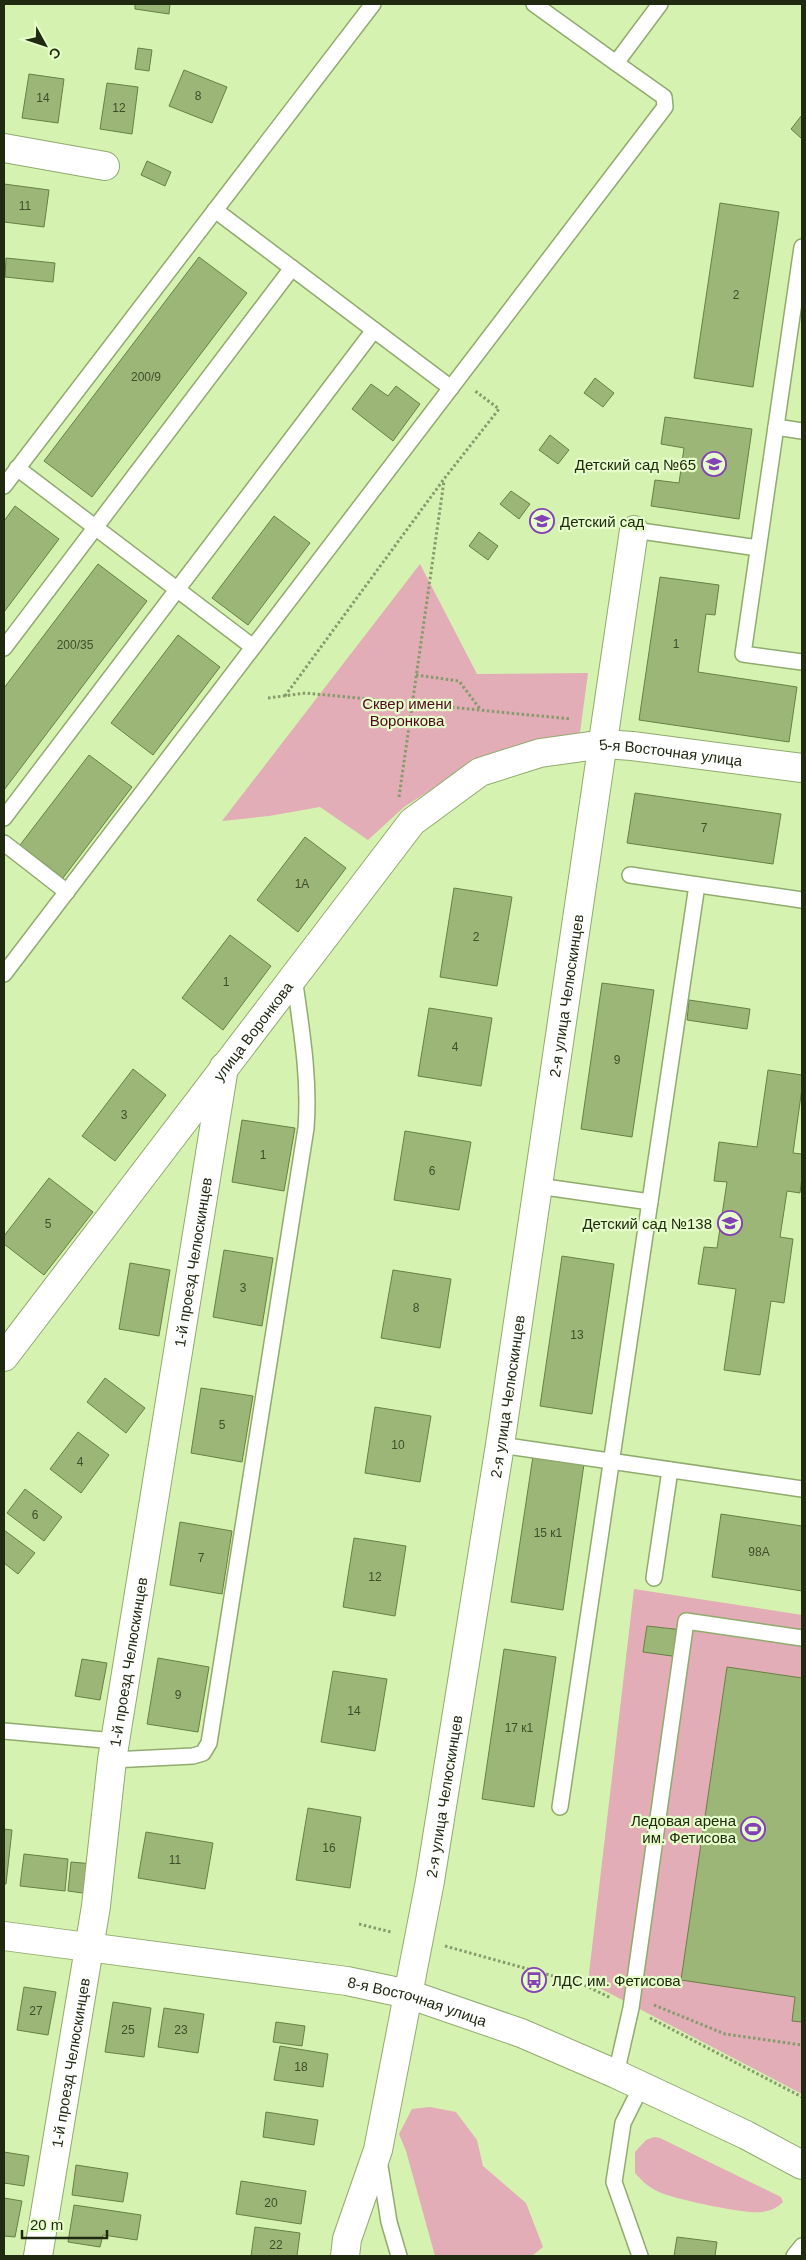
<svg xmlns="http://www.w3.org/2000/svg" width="806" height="2260" font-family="Arial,sans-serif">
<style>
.green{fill:#e2adb6}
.building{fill:#9cb678;stroke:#678043}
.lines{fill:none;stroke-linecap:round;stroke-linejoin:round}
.lane-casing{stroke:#90ab6d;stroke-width:18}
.street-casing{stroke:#90ab6d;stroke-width:30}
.secondary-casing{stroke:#90ab6d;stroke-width:30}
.path{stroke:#879b6c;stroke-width:3;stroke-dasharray:2.5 2.5;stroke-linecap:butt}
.lane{stroke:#fff;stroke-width:15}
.street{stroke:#fff;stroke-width:28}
.secondary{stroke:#fff;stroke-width:28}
.labels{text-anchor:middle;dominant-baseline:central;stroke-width:4.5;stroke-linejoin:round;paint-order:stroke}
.number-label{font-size:12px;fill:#3f4d2b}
.poi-label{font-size:15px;fill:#202a11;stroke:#e6feca;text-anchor:end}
.park-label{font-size:15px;fill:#520822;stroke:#e6feca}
.street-label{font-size:15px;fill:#202a11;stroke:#e6feca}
</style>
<rect width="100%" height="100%" fill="#d6f2b1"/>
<g class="green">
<polygon points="420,564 477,674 588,673 579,740 476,761 404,807 368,840 320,807 269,816 222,821"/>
<polygon points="634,1589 802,1615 802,2094 588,1982"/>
<polygon points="430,2107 456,2112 477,2140 483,2166 526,2203 543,2247 532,2256 435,2256 406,2151 399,2134 412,2109"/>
<path d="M654,2137L660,2138L781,2197L783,2202C777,2208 770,2211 762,2212C748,2215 674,2199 659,2192C649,2188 641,2180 635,2173V2152L646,2140Z"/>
</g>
<g class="building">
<polygon points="135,4 170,4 169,14 135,9"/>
<polygon points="138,48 152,50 149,71 135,69"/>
<polygon points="184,70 227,87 212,123 169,106"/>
<polygon points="29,74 64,79 58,123 22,118"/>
<polygon points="107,83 138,87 132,134 100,129"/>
<polygon points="802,115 802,139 791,129"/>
<polygon points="147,161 171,172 165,186 141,175"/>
<polygon points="4,184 49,190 44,227 4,222"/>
<polygon points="720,203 779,212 753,387 694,378"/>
<polygon points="199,257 247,293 92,497 44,461"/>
<polygon points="6,258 55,263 53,282 5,277"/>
<polygon points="595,378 614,393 603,407 584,393"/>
<polygon points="371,384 388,396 396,386 420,404 393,441 352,409"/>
<polygon points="665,417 752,429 739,519 651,506 655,480 679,483 684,448 661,444"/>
<polygon points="550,435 569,450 558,464 539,450"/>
<polygon points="511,491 530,504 519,519 500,504"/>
<polygon points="15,506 59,539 4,612 4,521"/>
<polygon points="274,516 310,543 248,625 212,598"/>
<polygon points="479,532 498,546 488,560 469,546"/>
<polygon points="98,564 147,601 4,790 4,688"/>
<polygon points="660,577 719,585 715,615 706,614 698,672 797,687 789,742 639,720"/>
<polygon points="178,635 220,667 153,755 111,723"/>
<polygon points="89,755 132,787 63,878 20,845"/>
<polygon points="635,793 781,814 773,864 627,843"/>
<polygon points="305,837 346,868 298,932 257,900"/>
<polygon points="454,888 512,897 497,986 440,977"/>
<polygon points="230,935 271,966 223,1030 182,998"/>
<polygon points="602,983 654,990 632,1137 581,1129"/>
<polygon points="689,1000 750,1009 747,1029 687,1020"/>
<polygon points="429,1008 492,1018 481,1086 418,1076"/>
<polygon points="133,1069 166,1095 115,1161 82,1136"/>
<polygon points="768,1070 802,1075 802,1088 793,1153 802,1154 802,1177 800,1193 787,1191 780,1237 793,1239 784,1303 771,1301 760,1375 724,1370 736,1289 698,1284 704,1247 717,1248 727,1182 714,1181 719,1142 757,1147"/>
<polygon points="242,1120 295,1128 284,1191 232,1182"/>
<polygon points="405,1131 471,1142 459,1210 394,1200"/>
<polygon points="49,1178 93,1212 44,1275 4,1244 4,1236"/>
<polygon points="224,1250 273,1258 262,1326 213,1317"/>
<polygon points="562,1256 614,1264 592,1414 540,1406"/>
<polygon points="130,1263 170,1270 159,1336 119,1329"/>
<polygon points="393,1270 451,1279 440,1348 381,1338"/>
<polygon points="105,1378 145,1408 126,1433 87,1402"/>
<polygon points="201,1388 253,1396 242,1462 191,1453"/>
<polygon points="375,1407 431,1416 420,1482 365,1473"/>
<polygon points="78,1432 109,1455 81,1493 50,1469"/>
<polygon points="533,1456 584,1464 563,1610 511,1602"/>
<polygon points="25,1489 62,1517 44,1541 7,1513"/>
<polygon points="721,1514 802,1526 802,1591 712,1577"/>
<polygon points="180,1522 232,1531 222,1594 170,1585"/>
<polygon points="4,1530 35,1553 18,1574 4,1563"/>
<polygon points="354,1538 406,1546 395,1616 343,1607"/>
<polygon points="647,1626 683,1630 679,1657 643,1652"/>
<polygon points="504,1649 556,1657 534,1807 482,1799"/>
<polygon points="158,1658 209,1667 198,1732 147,1724"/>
<polygon points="82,1659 107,1663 100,1700 75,1696"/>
<polygon points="727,1667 802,1678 802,2022 792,2021 795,1997 681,1980"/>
<polygon points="333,1671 387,1679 375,1751 321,1742"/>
<polygon points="308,1808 361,1817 350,1888 296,1880"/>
<polygon points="4,1829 12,1830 6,1884 4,1884"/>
<polygon points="146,1832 213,1843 205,1889 138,1878"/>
<polygon points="24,1854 68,1859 65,1891 20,1886"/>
<polygon points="71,1862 94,1864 90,1894 68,1891"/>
<polygon points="24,1987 56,1992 48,2035 17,2030"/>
<polygon points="113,2002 151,2008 144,2057 105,2052"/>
<polygon points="164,2008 204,2014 198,2053 158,2047"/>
<polygon points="276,2022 305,2026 302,2046 273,2042"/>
<polygon points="280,2046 328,2054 323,2087 274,2080"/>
<polygon points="266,2112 318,2120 314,2145 263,2137"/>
<polygon points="4,2152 29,2156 24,2186 4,2183"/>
<polygon points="76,2165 128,2173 123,2202 72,2195"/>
<polygon points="241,2181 306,2191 301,2224 236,2214"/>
<polygon points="4,2198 22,2201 15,2237 4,2236"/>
<polygon points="74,2205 141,2215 137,2240 103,2235 100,2247 68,2242"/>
<polygon points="255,2227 300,2233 297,2256 251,2256"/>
<polygon points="677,2237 717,2242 715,2256 674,2256"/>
</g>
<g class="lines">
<defs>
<g id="lane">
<polyline points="534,4 616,63 660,4"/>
<polyline points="802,247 743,654 802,662"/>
<polyline points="374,330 451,388"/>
<polyline points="776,427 802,431"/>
<polyline points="17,468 253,647"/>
<polyline points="4,486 373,4"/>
<polyline points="634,530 758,548"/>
<polyline points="4,648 292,268 215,210"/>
<polyline points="4,818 374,330 292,268"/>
<polyline points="4,843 67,892"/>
<polyline points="630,875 802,900"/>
<polyline points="4,974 665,107 664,97 616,63"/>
<polyline points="538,1186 650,1202"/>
<polyline points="500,1445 802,1489"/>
<polyline points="654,1578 670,1470"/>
<polyline points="4,1731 115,1741"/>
<path d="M112,1760L193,1756L203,1753L209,1743L306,1128C310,1078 301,1027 294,977"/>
<polyline points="560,1807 697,885"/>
<polyline points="616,2074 631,2008 686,1621 802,1638"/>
<polyline points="379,2160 389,2222 399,2256"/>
<polyline points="640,2256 614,2182 623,2123 642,2085"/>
<polyline points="794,2256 802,2246"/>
</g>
<g id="street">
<polyline points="4,148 105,166"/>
<path id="s1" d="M4,1357L412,822L480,772L540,753L604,744L632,746L802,768"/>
<path id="s2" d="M38,2256L96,1906L112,1760L224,1067"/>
<path id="s3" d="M345,2256L347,2239L378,2150L430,1881L500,1445L634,530"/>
</g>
<g id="secondary">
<path id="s4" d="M4,1936L347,1981L408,1994L521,2033L616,2074L746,2135L802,2165"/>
</g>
</defs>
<use href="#lane" class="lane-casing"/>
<use href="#street" class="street-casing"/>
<use href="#secondary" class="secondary-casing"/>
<g class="path">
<polyline points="416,675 459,681 480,709"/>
<polyline points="285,696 444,479 499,409 475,391"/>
<polyline points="268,698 306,693 571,719"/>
<polyline points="399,797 444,481"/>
<polyline points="359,1924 391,1932"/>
<polyline points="445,1946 582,1984 611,1998"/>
<polyline points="654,2005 725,2034 802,2045"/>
<polyline points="650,2018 802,2097"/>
</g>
<use href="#lane" class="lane"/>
<use href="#street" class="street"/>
<use href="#secondary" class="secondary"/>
</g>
<defs>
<symbol id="school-ring" viewBox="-11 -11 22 22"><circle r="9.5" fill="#e6feca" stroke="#8341b6" stroke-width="1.5"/><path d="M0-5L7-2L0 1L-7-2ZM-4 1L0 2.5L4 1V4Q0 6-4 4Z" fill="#8341b6"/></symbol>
<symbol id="stadium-ring" viewBox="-11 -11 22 22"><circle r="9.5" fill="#e6feca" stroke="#8341b6" stroke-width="1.5"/><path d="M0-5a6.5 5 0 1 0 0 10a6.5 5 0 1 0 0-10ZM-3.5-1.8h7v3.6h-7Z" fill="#8341b6"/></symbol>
<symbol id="bus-ring" viewBox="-11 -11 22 22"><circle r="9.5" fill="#e6feca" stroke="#8341b6" stroke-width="1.5"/><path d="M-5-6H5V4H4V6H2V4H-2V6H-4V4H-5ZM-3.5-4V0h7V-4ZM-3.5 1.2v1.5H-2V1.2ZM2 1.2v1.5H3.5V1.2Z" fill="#8341b6"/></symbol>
</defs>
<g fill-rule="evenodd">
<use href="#school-ring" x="700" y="450" width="28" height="28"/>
<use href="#school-ring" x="528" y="507" width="28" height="28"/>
<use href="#school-ring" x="716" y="1209" width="28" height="28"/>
<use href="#stadium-ring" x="739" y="1815" width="28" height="28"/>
<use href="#bus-ring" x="520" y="1966" width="28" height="28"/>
</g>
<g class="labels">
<g class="number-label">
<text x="198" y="96">8</text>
<text x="43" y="98">14</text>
<text x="119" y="108">12</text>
<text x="25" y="206">11</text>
<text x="736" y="295">2</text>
<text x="146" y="377">200/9</text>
<text x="676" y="644">1</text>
<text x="75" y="645">200/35</text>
<text x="704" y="828">7</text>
<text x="302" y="884">1А</text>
<text x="476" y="937">2</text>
<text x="226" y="982">1</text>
<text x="455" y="1047">4</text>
<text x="617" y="1060">9</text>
<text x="124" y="1115">3</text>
<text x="263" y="1155">1</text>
<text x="432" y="1171">6</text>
<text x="48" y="1224">5</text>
<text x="243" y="1288">3</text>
<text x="416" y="1308">8</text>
<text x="577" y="1335">13</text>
<text x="222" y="1425">5</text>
<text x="398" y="1445">10</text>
<text x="80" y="1462">4</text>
<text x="35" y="1515">6</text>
<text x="548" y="1533">15 к1</text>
<text x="759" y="1552">98А</text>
<text x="201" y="1558">7</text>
<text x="375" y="1577">12</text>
<text x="178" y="1695">9</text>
<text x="354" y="1711">14</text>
<text x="519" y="1728">17 к1</text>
<text x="329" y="1848">16</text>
<text x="175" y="1860">11</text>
<text x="36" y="2011">27</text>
<text x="128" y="2030">25</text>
<text x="181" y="2030">23</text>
<text x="301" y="2067">18</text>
<text x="271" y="2203">20</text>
<text x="276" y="2245">22</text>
</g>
<g class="poi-label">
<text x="696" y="464">Детский сад №65</text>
<text x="560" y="521" text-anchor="start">Детский сад</text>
<text x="712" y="1223">Детский сад №138</text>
<text x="736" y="1820">Ледовая арена<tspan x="736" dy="17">им. Фетисова</tspan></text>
<text x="552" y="1980" text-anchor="start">ЛДС им. Фетисова</text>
</g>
<g class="park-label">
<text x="407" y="703">Сквер имени<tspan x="407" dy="17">Воронкова</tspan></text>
</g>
<g class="street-label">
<text stroke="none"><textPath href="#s1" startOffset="952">5-я Восточная улица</textPath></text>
<text stroke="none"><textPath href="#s3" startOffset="1281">2-я улица Челюскинцев</textPath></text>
<text stroke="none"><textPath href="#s1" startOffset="410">улица Воронкова</textPath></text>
<text stroke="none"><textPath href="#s2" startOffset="1006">1-й проезд Челюскинцев</textPath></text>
<text stroke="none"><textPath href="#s3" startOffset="876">2-я улица Челюскинцев</textPath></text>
<text stroke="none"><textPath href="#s2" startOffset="601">1-й проезд Челюскинцев</textPath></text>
<text stroke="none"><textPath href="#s3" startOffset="471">2-я улица Челюскинцев</textPath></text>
<text stroke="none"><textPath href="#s4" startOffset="419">8-я Восточная улица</textPath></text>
<text stroke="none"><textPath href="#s2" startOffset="196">1-й проезд Челюскинцев</textPath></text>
</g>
</g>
<rect width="806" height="2260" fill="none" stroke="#202a11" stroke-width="10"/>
<g transform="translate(45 45) rotate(130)" stroke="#e6feca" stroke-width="4" paint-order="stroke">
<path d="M0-4L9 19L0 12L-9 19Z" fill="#202a11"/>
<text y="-8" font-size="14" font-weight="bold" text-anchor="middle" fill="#202a11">С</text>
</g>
<path d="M22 2230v8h85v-8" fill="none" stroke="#202a11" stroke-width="2.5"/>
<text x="30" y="2230" font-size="15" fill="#202a11" stroke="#e6feca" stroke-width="4" paint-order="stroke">20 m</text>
</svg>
